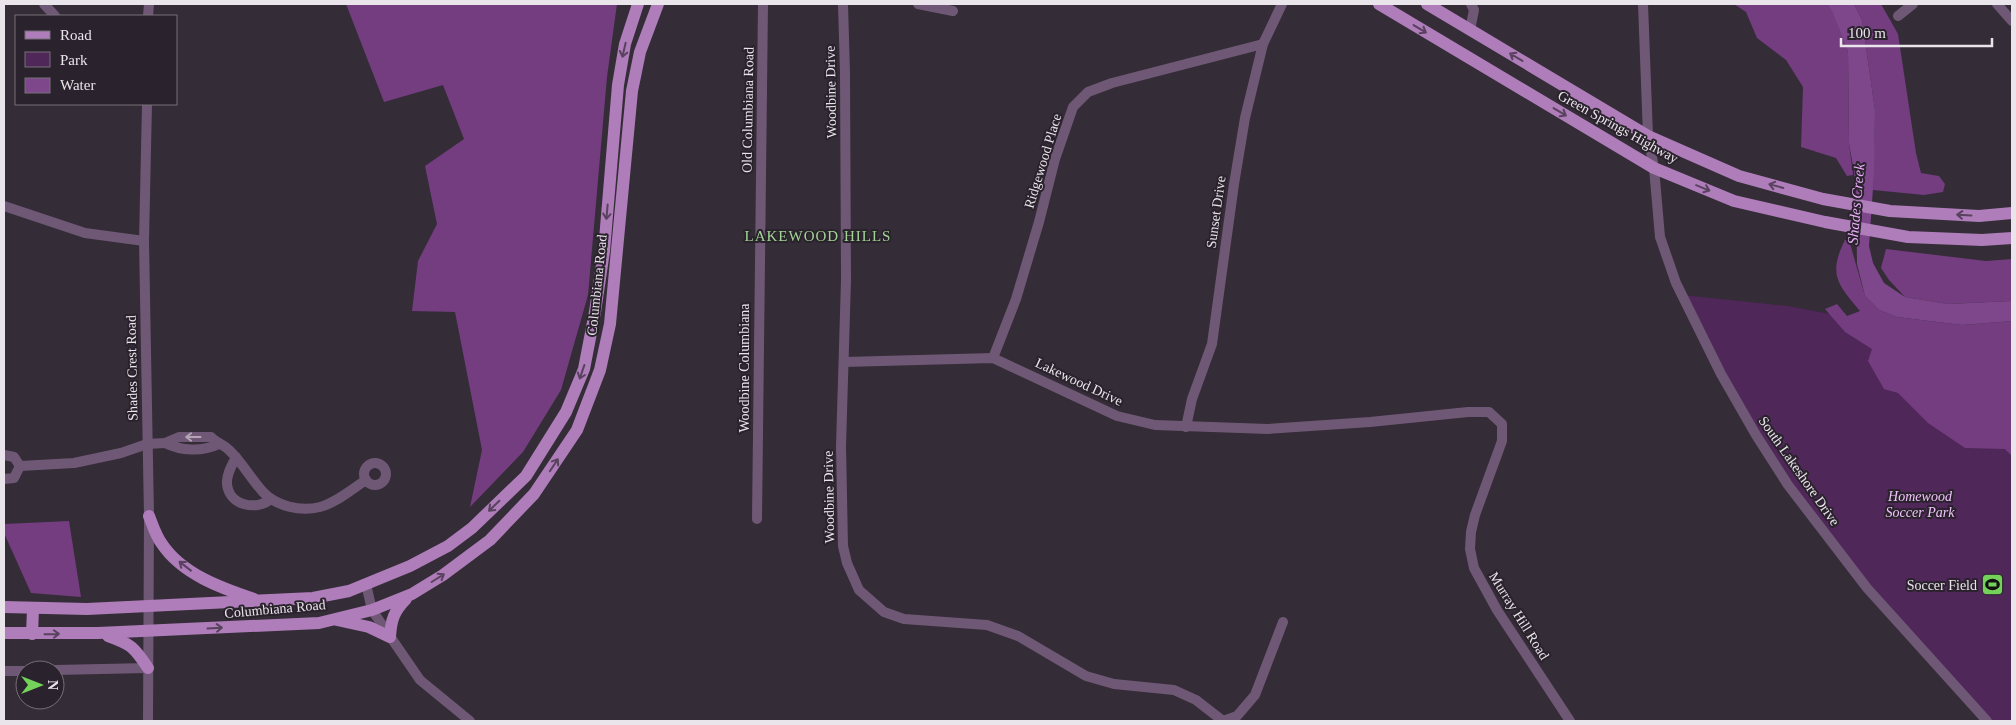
<svg xmlns="http://www.w3.org/2000/svg" width="2016" height="725" font-family="Georgia,serif">
<style>
.green{fill:#4f2758}
.forest{fill:#733d80}
.water{fill:#7e478b}
.lines{fill:none;stroke-linecap:round;stroke-linejoin:round}
.minor{stroke:#6f5875;stroke-width:10}
.major{stroke:#ae7dba;stroke-width:12}
.oneway{stroke:#58425e}
.oneway2{stroke:#b3a5b6}
.labels{text-anchor:middle;dominant-baseline:central;stroke-width:4;stroke-linejoin:round;paint-order:stroke}
.street-label{font-size:14px;fill:#eae4eb;stroke:#2a222c}
.park-label{font-size:14px;font-style:italic;fill:#f0c2fb;stroke:#2a222c}
.poi-label{font-size:14px;fill:#eae4eb;stroke:#2a222c;text-anchor:end}
.water-label{font-size:15px;font-style:italic;fill:#ecb0fb;stroke:#2a222c}
.neighbourhood-label{font-size:15px;letter-spacing:1px;fill:#a2d495;stroke:#2a222c}
</style>
<rect width="100%" height="100%" fill="#342c36"/>
<polygon class="green" points="1682,295 1788,306 1830,314 2012,428 2012,721 1988,721 1841,554 1746,417"/>
<g class="forest">
<polygon points="346,4 617,4 607,77 588,295 561,390 523,452 470,507 482,450 455,312 412,311 418,261 437,224 425,166 464,139 443,85 384,102"/>
<polygon points="1734,4 1827,4 1832,10 1848,52 1849,143 1853,175 1847,176 1836,158 1801,147 1803,87 1786,60 1757,38 1746,12"/>
<polygon points="1854,4 1881,4 1898,34 1916,153 1921,173 1939,176 1945,184 1943,192 1924,195 1873,190 1875,110 1862,20"/>
<path d="M1845,240H1849L1865,296L1879,310L1897,317L1962,325L2012,321V456L2005,449L1965,448L1928,423L1898,393L1884,389L1868,361L1872,349L1845,332L1825,309L1837,304L1847,316L1860,311C1837,284 1828,274 1845,240Z"/>
<polygon points="1886,249 1986,261 2012,259 2012,301 1948,304 1905,297 1889,280 1881,268"/>
<polygon points="69,521 81,597 31,593 4,533 4,524"/>
</g>
<polygon class="water" points="1827,4 1854,4 1862,20 1875,110 1874,174 1869,246 1873,263 1884,283 1905,297 1948,304 2012,301 2012,321 1962,325 1897,317 1879,310 1865,296 1857,264 1856,184 1849,143 1848,52 1832,11"/>
<g class="lines">
<g class="minor">
<polyline points="44,4 55,16"/>
<polyline points="843,4 845,73 846,280 841,446 843,546 847,563 859,590 884,612 904,619 987,625 1018,636 1086,676 1114,684 1174,690 1196,700 1223,721"/>
<polyline points="918,4 953,11"/>
<polyline points="1643,4 1648,136 1654,168 1660,237 1676,283 1721,374 1756,435 1788,485 1867,588 1987,721"/>
<polyline points="1997,4 2012,21"/>
<polyline points="148,16 149,4"/>
<polyline points="1898,16 1913,4"/>
<polyline points="1470,30 1474,10 1471,4"/>
<polyline points="147,104 144,241 149,516 148,721"/>
<polyline points="4,206 85,233 144,241"/>
<polyline points="993,358 1016,299 1039,222 1055,159 1073,107 1088,92 1112,83 1263,44"/>
<polyline points="844,362 993,358 1117,416 1155,425 1268,429 1370,422 1468,412 1489,412 1502,424 1502,441 1475,515 1471,532 1470,549 1474,568 1497,610 1570,721"/>
<polyline points="1186,427 1192,399 1212,344 1234,184 1245,118 1263,44 1282,4"/>
<path d="M165,443C181,451 202,452 219,444"/>
<polyline points="4,455 14,457 20,466"/>
<path d="M236,457C232,465 226,475 227,484C229,506 257,511 271,499"/>
<circle cx="375" cy="474" r="11"/>
<path d="M20,466L74,463L121,453L147,444L165,443L179,437H211C217,443 224,445 229,450C242,462 251,479 263,492C276,506 300,512 320,507C336,503 352,489 366,480"/>
<polyline points="4,479 14,478 20,466"/>
<polyline points="757,519 763,4"/>
<polyline points="366,584 372,610 420,680 470,721"/>
<polyline points="55,670 148,668"/>
<polyline points="4,671 25,671"/>
<polyline points="1223,721 1237,716 1255,695 1283,622"/>
</g>
<g class="major">
<polyline points="1379,4 1654,168 1734,201 1825,222 1908,237 1982,240 2012,238"/>
<polyline points="1427,4 1648,136 1739,176 1823,199 1890,211 1979,216 2012,213"/>
<path d="M149,516C153,526 156,536 162,544C182,574 221,588 254,599"/>
<polyline points="4,607 87,609 313,598 349,591 410,566 448,546 472,528 526,476 566,412 584,369 595,312 604,251 618,85 625,44 638,4"/>
<path d="M337,620L369,627L390,637C391,620 394,611 406,599"/>
<polyline points="4,633 98,633 319,623 372,610 412,594 443,575 490,540 534,494 577,430 600,370 610,324 632,91 640,52 658,4"/>
<polyline points="32,634 33,609"/>
<path d="M108,636C131,644 134,647 148,668"/>
</g>
</g>
<defs><path id="oneway-shaft" d="M-6 0H5M1.5-3L5.5 0L1.5 3" fill="none" stroke-width="1.6" stroke-linecap="round" stroke-linejoin="round" transform="scale(1.25)"/></defs>
<g class="oneway">
<use href="#oneway-shaft" transform="translate(1420 29) rotate(31)"/>
<use href="#oneway-shaft" transform="translate(624 50) rotate(103)"/>
<use href="#oneway-shaft" transform="translate(1516 57) rotate(-149)"/>
<use href="#oneway-shaft" transform="translate(1560 112) rotate(31)"/>
<use href="#oneway-shaft" transform="translate(1776 186) rotate(-165)"/>
<use href="#oneway-shaft" transform="translate(1703 188) rotate(22)"/>
<use href="#oneway-shaft" transform="translate(607 212) rotate(95)"/>
<use href="#oneway-shaft" transform="translate(1964 215) rotate(-177)"/>
<use href="#oneway-shaft" transform="translate(582 372) rotate(109)"/>
<use href="#oneway-shaft" transform="translate(554 465) rotate(-56)"/>
<use href="#oneway-shaft" transform="translate(494 506) rotate(136)"/>
<use href="#oneway-shaft" transform="translate(185 566) rotate(-142)"/>
<use href="#oneway-shaft" transform="translate(438 578) rotate(-32)"/>
<use href="#oneway-shaft" transform="translate(215 628) rotate(-3)"/>
<use href="#oneway-shaft" transform="translate(52 634) rotate(-1)"/>
</g>
<use class="oneway2" href="#oneway-shaft" transform="translate(193 437) rotate(180)"/>
<defs>
<symbol id="stadium-square" viewBox="-11 -11 22 22"><rect x="-9" y="-9" width="18" height="18" rx="4" fill="#74d25b" stroke="#2a222c"/><path d="M0-5a6.5 5 0 1 0 0 10a6.5 5 0 1 0 0-10ZM-3.5-1.8h7v3.6h-7Z" fill="#111"/></symbol>
</defs>
<g fill-rule="evenodd">
<use href="#stadium-square" x="1980" y="572" width="25" height="25"/>
</g>
<g class="labels">
<g class="street-label">
<text transform="translate(831 92) rotate(-91)">Woodbine Drive</text>
<text transform="translate(748 110) rotate(-89)">Old Columbiana Road</text>
<text transform="translate(1618 127) rotate(29)">Green Springs Highway</text>
<text transform="translate(1043 161) rotate(-73)">Ridgewood Place</text>
<text transform="translate(1216 212) rotate(-82)">Sunset Drive</text>
<text transform="translate(597 285) rotate(-84)">Columbiana Road</text>
<text transform="translate(132 368) rotate(-91)">Shades Crest Road</text>
<text transform="translate(744 368) rotate(-90)">Woodbine Columbiana</text>
<text transform="translate(1079 382) rotate(25)">Lakewood Drive</text>
<text transform="translate(1799 471) rotate(55)">South Lakeshore Drive</text>
<text transform="translate(829 497) rotate(-91)">Woodbine Drive</text>
<text transform="translate(275 609) rotate(-5)">Columbiana Road</text>
<text transform="translate(1519 616) rotate(58)">Murray Hill Road</text>
</g>
<g class="park-label">
<text x="1920" y="496">Homewood<tspan x="1920" dy="16">Soccer Park</tspan></text>
</g>
<g class="poi-label">
<text x="1977" y="585">Soccer Field</text>
</g>
<g class="water-label">
<text transform="translate(1856 204) rotate(-85)">Shades Creek</text>
</g>
<g class="neighbourhood-label">
<text x="818" y="236">LAKEWOOD HILLS</text>
</g>
</g>
<rect width="2016" height="725" fill="none" stroke="#eae4eb" stroke-width="10"/>
<rect x="15" y="15" width="162" height="90" fill="#2a222c" stroke="#777078"/>
<rect x="25" y="31" width="25" height="8" fill="#ae7dba" stroke="#777078"/>
<text x="60" y="40" font-size="15" fill="#eae4eb">Road</text>
<rect x="25" y="52" width="25" height="15" fill="#4f2758" stroke="#777078"/>
<text x="60" y="65" font-size="15" fill="#eae4eb">Park</text>
<rect x="25" y="78" width="25" height="15" fill="#7e478b" stroke="#777078"/>
<text x="60" y="90" font-size="15" fill="#eae4eb">Water</text>
<g transform="translate(40 685) rotate(90)"><circle r="24" fill="#2a222c" stroke="#777078"/>
<path d="M0-4L9 19L0 12L-9 19Z" fill="#74d25b"/>
<text y="-8" font-size="14" font-weight="bold" text-anchor="middle" fill="#eae4eb">N</text>
</g>
<path d="M1841 38v8h151v-8" fill="none" stroke="#eae4eb" stroke-width="2.5"/>
<text x="1848" y="38" font-size="15" fill="#eae4eb" stroke="#2a222c" stroke-width="4" paint-order="stroke">100 m</text>
</svg>
